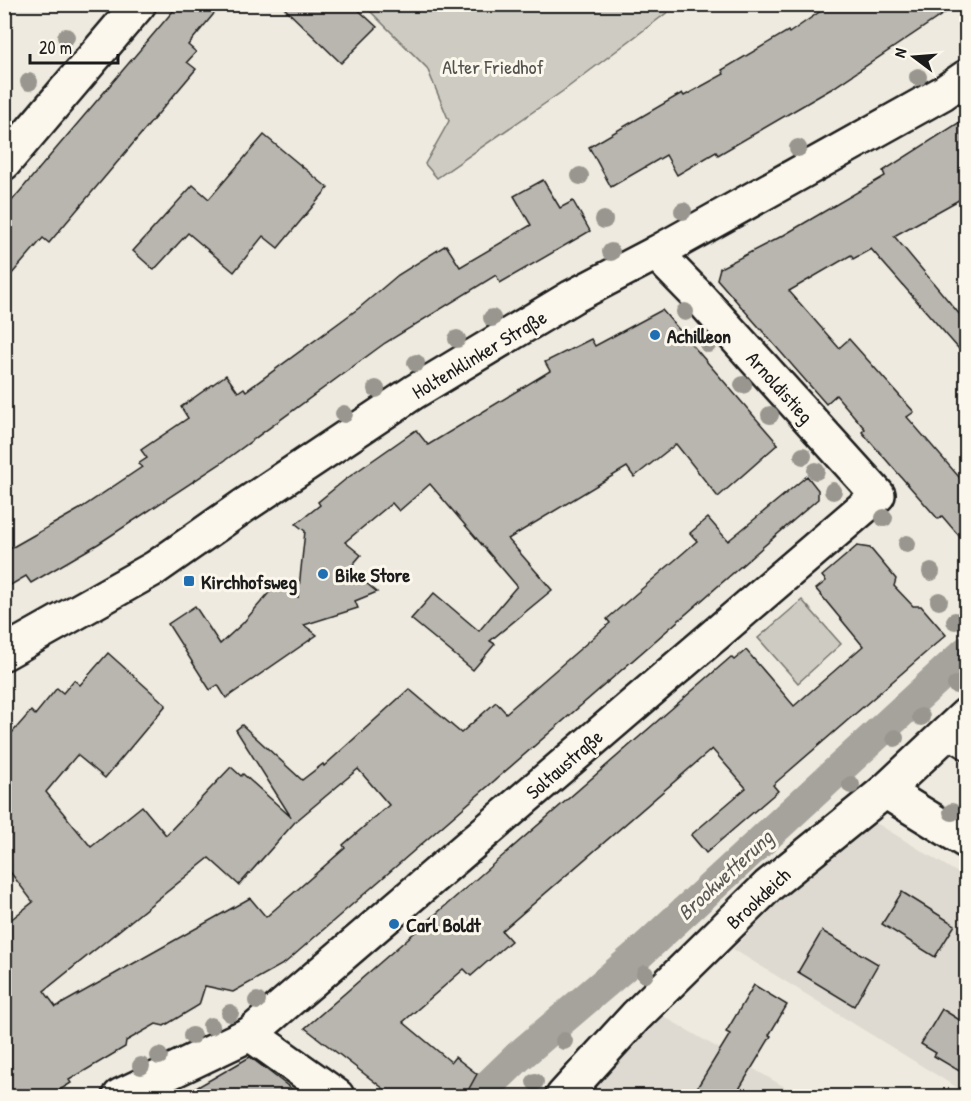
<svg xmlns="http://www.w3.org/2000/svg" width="971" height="1101" font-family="'Patrick Hand',sans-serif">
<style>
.built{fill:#dedad1}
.green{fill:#ceccc2;stroke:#75746f;stroke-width:1.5}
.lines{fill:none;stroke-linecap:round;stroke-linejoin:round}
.canal{stroke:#a6a39d;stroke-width:32}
.building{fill:#b9b6af;stroke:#1c1c1c;stroke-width:1.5;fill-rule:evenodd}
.service-casing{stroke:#1c1c1c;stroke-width:22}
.minor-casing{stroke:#1c1c1c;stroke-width:38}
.secondary-casing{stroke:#1c1c1c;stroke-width:38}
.service{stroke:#fbf7ec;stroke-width:18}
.minor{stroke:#fbf7ec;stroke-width:33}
.secondary{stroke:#fbf7ec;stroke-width:33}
.tree{fill:#98968f}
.poi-dot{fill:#1f6fb2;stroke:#fbf7ec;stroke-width:2}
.labels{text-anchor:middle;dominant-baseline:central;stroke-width:6;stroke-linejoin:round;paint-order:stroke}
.park-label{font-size:20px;fill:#51514e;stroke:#fbf7ec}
.poi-label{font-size:20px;font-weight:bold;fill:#1c1c1c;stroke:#fbf7ec;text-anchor:start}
.street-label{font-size:20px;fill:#1c1c1c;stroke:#fbf7ec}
.water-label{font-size:21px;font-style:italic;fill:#5a5956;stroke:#fbf7ec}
</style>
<rect width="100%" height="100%" fill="#eeeadf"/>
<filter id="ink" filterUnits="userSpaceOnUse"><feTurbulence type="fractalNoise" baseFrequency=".0167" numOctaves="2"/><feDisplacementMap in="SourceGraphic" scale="12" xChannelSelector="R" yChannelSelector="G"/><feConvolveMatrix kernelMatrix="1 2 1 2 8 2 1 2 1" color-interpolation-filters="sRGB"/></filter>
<g filter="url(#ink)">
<g class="built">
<polygon points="873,821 966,878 966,1096 961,1096 964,1092 733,949 795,885"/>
<polygon points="663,1016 800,1096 583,1096 595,1080"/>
</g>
<g class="green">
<polygon points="364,5 677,5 563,91 437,178 425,164 449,121 427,68"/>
<polygon points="802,600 841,644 798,683 758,638"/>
</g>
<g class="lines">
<polyline class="canal" points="483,1096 489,1085 518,1057 641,952 966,652"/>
</g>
<g class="building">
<polygon points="179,4 222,4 188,45 196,52 187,62 196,69 49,243 43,238 4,283 4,210"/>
<polygon points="280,4 352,4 377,27 341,63"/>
<polygon points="831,4 958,4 833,88 718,155 716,152 677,175 666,155 611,187 589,147 682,93 684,96 724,74 722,70 788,31 789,33"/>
<polygon points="966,118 966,196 894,236 966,322 966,357 871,249 853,259 851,255 789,291 839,348 849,339 914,412 907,417 966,485 966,544 942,516 938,519 874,446 862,432 865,429 836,395 826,404 717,279 720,268 784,235 885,176 883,171"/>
<polygon points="264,135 328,188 278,248 263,236 234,272 188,233 154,270 133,251 193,185 209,199"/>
<polygon points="543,180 560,208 573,201 590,231 500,283 496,275 385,343 220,464 98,544 31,583 26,576 4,589 4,552 78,510 142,467 138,464 147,458 141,450 188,418 181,407 226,375 238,392 244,388 246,391 359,308 398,275 446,245 460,267 531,225 514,196"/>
<polygon points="662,310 778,444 718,497 676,444 634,477 627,467 508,539 552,590 490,641 495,644 473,670 411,619 434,593 479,631 517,586 430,484 399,511 392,503 345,542 361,555 349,569 377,592 355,601 358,608 304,625 317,635 226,698 218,685 210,690 168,624 195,606 220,644 243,623 279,581 298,597 305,531 296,524 320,505 318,502 346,479 416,430 428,445 550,371 545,362 591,339 595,346"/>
<path d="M807,476L818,490V499L285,963L233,992L205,986L199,1005L164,1026L156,1024L126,1041L125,1047L69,1080L71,1083L50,1096H4V925L33,902L4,864V742L31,711L35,715L57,688L63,693L74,680L80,685L108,653L166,705L105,778L77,755L46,792L91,847L142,806L166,835L231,767L241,776L243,774L291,817L236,730L242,725L302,780L323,764L324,766L409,689L461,733L496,702L506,713L610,623L607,619L697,541L690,533L708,518L728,541ZM358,769L389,805L343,845L345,848L266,917L250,898L56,1007L44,991L209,858L239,885L295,822Z"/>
<polygon points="857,546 870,548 896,579 894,586 913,606 921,606 946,635 773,785 778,791 706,853 691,835 746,788 712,749 502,931 511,941 471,976 464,969 403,1022 451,1062 455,1057 477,1074 465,1096 393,1096 305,1028 731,657 734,660 746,650 794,706 863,646 816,589 826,581 822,576"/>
<polygon points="902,892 955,925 935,957 882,924"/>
<polygon points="822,931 878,964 854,1006 798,972"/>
<polygon points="754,985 787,1005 769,1035 771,1036 735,1096 692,1096 730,1034 726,1032"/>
<polygon points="942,1009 966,1024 966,1075 934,1056 936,1053 921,1044"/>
<polygon points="250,1057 301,1096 182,1096"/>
</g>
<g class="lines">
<defs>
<polyline id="service" points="944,736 966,750"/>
<g id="minor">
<polyline points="4,163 139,4"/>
<polyline points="885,791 966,841"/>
<polyline points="250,1034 337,1096"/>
<polyline points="120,1096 250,1034 878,495 700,298 656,253"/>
<polyline points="563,1096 636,1016 768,886 885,791 966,715"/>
</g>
<polyline id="secondary" points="4,653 155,568 242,507 414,392 572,297 656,253 943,93 966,77"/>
</defs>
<use href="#service" class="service-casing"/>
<use href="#minor" class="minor-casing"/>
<use href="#secondary" class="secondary-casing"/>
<use href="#service" class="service"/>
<use href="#minor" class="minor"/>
<use href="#secondary" class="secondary"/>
</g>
<g class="tree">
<circle cx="66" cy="37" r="9"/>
<circle cx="918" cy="77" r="9"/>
<circle cx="29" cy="82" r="9"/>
<circle cx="798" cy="148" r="9"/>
<circle cx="580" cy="176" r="9"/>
<circle cx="683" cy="211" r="9"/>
<circle cx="604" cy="220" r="9"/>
<circle cx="611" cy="252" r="9"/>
<circle cx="685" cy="312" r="9"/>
<circle cx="492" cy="318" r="9"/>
<circle cx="457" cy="339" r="9"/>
<circle cx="708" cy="344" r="9"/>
<circle cx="416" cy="363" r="9"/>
<circle cx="743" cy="385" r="9"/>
<circle cx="376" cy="389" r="9"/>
<circle cx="344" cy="414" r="9"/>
<circle cx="770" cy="415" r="9"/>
<circle cx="803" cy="456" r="9"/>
<circle cx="816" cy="471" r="9"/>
<circle cx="833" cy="491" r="9"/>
<circle cx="884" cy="518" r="9"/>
<circle cx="907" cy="544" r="9"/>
<circle cx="931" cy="572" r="9"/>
<circle cx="939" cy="601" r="9"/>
<circle cx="955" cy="621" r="9"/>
<circle cx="956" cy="685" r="9"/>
<circle cx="921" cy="717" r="9"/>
<circle cx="895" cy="738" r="9"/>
<circle cx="851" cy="785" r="9"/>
<circle cx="952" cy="812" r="9"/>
<circle cx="645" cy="974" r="9"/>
<circle cx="257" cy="1001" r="9"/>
<circle cx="230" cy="1013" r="9"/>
<circle cx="211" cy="1026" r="9"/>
<circle cx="192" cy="1036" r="9"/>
<circle cx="564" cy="1041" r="9"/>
<circle cx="159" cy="1056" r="9"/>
<circle cx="141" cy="1066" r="9"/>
<circle cx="535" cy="1082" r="9"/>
</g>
</g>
<g class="poi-dot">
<circle cx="655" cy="335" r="6"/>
<circle cx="323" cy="574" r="6"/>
<rect x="183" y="575" width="12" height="12" rx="3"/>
<circle cx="394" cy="924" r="6"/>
</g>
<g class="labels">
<g class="park-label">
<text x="493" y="66">Alter Friedhof</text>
</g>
<g class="poi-label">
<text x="667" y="335">Achilleon</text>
<text x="335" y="574">Bike Store</text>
<text x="201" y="581">Kirchhofsweg</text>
<text x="406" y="924">Carl Boldt</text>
</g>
<g class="street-label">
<text transform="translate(479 354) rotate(-31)">Holtenklinker Straße</text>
<text transform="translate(780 387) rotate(48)">Arnoldistieg</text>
<text transform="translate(564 764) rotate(-41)">Soltaustraße</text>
<text transform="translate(758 898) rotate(-43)">Brookdeich</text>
</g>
<g class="water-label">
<text transform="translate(725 875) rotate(-43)">Brookwetterung</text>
</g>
</g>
<rect width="971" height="1101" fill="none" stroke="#fbf7ec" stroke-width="24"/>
<rect x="12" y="12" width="947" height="1077" fill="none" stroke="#1c1c1c" stroke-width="2" filter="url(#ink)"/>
<g transform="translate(914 57) rotate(286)" stroke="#fbf7ec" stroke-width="4.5" paint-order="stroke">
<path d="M0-4.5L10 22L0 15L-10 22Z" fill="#1c1c1c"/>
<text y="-9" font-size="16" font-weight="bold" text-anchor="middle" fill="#1c1c1c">N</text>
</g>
<path d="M30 54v9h88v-9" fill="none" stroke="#1c1c1c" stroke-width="3"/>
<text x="39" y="54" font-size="18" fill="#1c1c1c" stroke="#fbf7ec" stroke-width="4.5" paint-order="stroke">20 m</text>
</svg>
